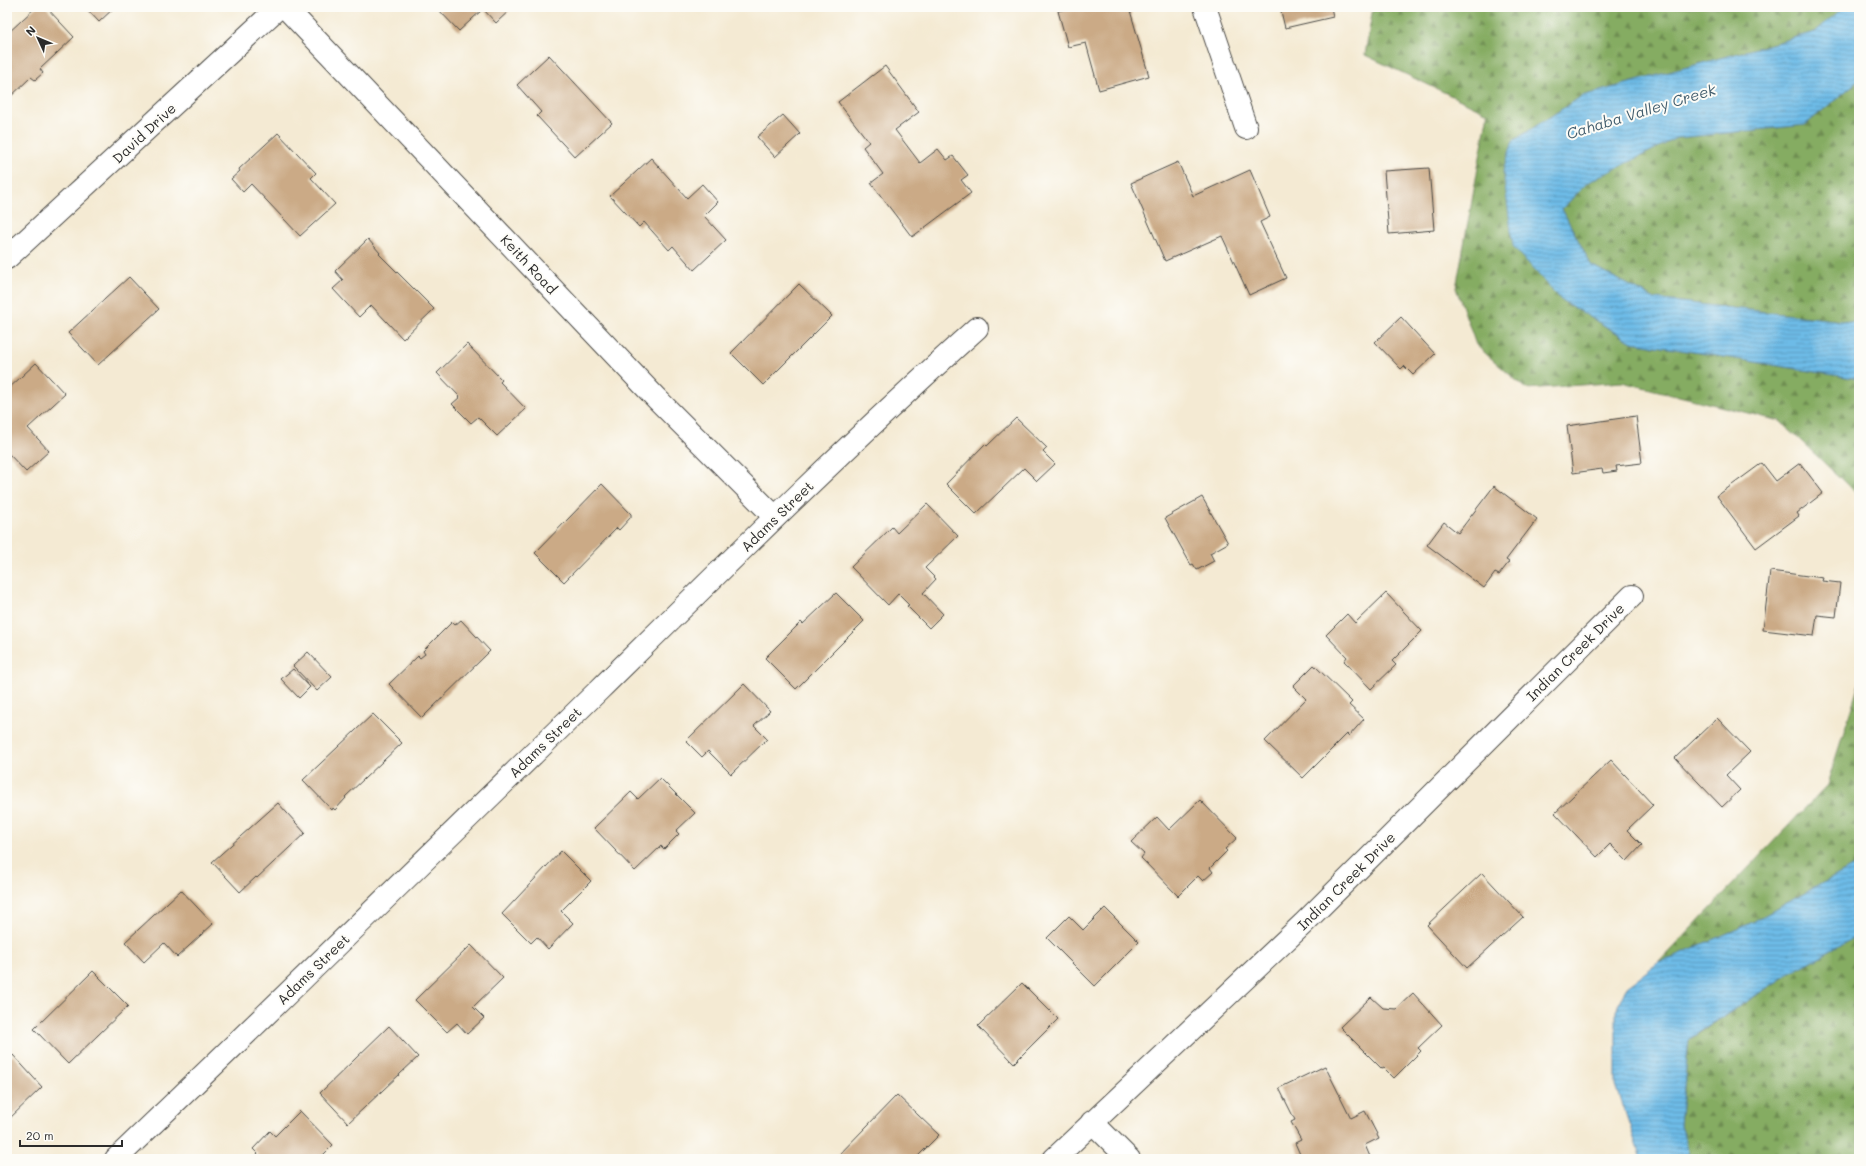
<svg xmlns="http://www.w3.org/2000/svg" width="1866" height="1166" font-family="Mali,sans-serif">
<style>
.forest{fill:url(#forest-firs);stroke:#586c46}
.water{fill:url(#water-rules);stroke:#4c7389}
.building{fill:#cbaa86}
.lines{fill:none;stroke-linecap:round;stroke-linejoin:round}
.minor-casing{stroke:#494844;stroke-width:24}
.minor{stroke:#fff;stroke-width:22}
.labels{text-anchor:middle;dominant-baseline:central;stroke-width:4;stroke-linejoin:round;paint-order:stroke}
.street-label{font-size:14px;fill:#2b2b2b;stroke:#fdfcf7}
.water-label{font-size:15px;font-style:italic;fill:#425d6d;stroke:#fdfcf7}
</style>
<defs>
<pattern id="forest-firs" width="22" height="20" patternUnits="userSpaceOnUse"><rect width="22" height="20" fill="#85ac62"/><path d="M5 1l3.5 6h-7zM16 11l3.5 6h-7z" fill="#6d8c51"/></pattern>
<pattern id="water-rules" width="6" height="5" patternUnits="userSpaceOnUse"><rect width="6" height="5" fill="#6dbbe7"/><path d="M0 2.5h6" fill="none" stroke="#5a98bb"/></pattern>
</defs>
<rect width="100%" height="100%" fill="#fdfcf7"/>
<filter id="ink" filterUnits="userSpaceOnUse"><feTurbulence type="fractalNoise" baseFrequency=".025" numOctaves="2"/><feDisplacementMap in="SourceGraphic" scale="8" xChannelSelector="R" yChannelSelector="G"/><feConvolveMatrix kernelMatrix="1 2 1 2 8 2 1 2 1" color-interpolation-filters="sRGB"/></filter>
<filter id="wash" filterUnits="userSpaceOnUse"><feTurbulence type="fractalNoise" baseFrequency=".012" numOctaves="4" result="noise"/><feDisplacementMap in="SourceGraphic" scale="16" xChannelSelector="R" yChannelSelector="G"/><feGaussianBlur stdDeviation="0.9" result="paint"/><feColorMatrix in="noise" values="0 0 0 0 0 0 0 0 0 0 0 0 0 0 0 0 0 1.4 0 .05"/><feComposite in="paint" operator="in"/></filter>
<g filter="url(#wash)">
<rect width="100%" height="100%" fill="#f4ead3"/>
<g class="forest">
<polygon points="1373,7 1844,7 1815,32 1582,96 1513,141 1561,300 1632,342 1859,379 1859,499 1857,494 1780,421 1622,382 1526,389 1476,345 1456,288 1488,113 1365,55"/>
<polygon points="1859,80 1859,323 1655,299 1591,265 1562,209 1586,183 1677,138 1805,125"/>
<polygon points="1859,684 1859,863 1749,924 1658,963 1827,785"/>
<polygon points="1859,935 1859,1159 1692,1159 1680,1125 1689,1040 1790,973"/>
</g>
<g class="water">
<polygon points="1844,7 1859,7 1859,80 1805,125 1677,138 1587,183 1562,209 1591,265 1655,299 1859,323 1859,379 1632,342 1561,300 1513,246 1503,171 1513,141 1582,96 1815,32"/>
<polygon points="1859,863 1859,935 1790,973 1689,1039 1680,1125 1692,1159 1641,1159 1616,1085 1616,1010 1627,986 1658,963 1749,924"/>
</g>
<g id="blocks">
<g class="building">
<polygon points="36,7 46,7 74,37 40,69 43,73 35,80 31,77 7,100 7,34"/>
<polygon points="85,7 115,7 99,22"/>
<polygon points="436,7 513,7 496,23 483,9 459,31"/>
<polygon points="1074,7 1129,7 1149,76 1099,90 1086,43 1068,47 1058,11"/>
<polygon points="1280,7 1331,7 1333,17 1285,28"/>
<polygon points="549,55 612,123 575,157 537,116 541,112 517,85"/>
<polygon points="885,66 919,112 895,130 920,163 938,149 947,160 953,156 968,175 961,180 971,193 912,237 871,183 883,174 863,147 869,142 838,102"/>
<polygon points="783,115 800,134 775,157 757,137"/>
<polygon points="278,133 316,173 311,178 335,204 300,236 251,184 243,192 231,179 240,171 239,169"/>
<polygon points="651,158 687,198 702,184 718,202 704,216 726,240 694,270 673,246 669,250 644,222 639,227 610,196"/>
<polygon points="1178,162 1193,196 1250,170 1270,217 1260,222 1286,278 1249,295 1222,236 1165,261 1131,183"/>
<polygon points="1429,168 1434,230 1389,234 1384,171"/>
<polygon points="368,239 380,253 379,254 434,309 403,339 371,305 359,317 333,289 343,280 335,271"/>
<polygon points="129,277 159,309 98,365 68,333"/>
<polygon points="799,284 832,316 763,385 731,353"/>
<polygon points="1401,317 1435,354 1413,375 1404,366 1401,369 1375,342"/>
<polygon points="467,344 502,380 500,382 526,409 497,436 478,417 471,423 452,404 460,397 437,373"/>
<polygon points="36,363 65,394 28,428 49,451 26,472 7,452 7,390"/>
<polygon points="1636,416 1642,463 1616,466 1617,471 1603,473 1602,469 1573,473 1567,426"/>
<polygon points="1016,418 1047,448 1043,452 1055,464 1037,481 1024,468 976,514 946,484 985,444 987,446"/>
<polygon points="1762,463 1776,481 1800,463 1823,493 1797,513 1799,516 1756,548 1717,496"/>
<polygon points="602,484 631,514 631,517 619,530 617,528 564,582 535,553"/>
<polygon points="1494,486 1537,519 1506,560 1509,562 1499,575 1495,573 1484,588 1427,545 1444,522 1458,533"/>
<polygon points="1202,497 1228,543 1210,553 1214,561 1197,570 1193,564 1191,565 1165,518"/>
<polygon points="927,504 958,536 925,568 936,579 923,593 943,614 929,628 907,606 909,605 898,594 888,605 851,567 892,527 897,533"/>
<polygon points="1770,571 1823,578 1822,581 1840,583 1836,617 1817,615 1814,636 1763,630"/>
<polygon points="836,593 864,621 796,689 765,658 801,622 803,624"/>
<polygon points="1386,593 1422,631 1392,661 1396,665 1371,689 1344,661 1347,657 1326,635 1347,614 1355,623"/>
<polygon points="461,620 490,651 422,718 389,684 418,656 420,658 425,654 423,651 452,622 455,625"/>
<polygon points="308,652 332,677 317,691 293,666"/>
<polygon points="1314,665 1352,702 1349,705 1364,719 1349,736 1347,734 1303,778 1265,741 1306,699 1293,686"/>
<polygon points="293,669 310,687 299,698 281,679"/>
<polygon points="744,684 770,711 754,726 767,739 731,774 708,751 702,757 686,741"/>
<polygon points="373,714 402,743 345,797 346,798 335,810 333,808 332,810 303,780"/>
<polygon points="1717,718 1750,752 1726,775 1740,790 1722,807 1675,758"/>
<polygon points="1611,760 1653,805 1627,830 1642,845 1627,861 1610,844 1597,857 1555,813"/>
<polygon points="660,778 695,813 676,831 679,834 664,849 661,846 635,871 594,828 631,792 638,799"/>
<polygon points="1200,800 1237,838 1225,849 1227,851 1210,868 1213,872 1203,881 1198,876 1178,896 1141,858 1144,854 1131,842 1157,817 1169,830"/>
<polygon points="278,803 305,833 257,878 256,877 240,892 212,862"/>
<polygon points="561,851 591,881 561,911 573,923 548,949 537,937 531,943 502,914"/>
<polygon points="1482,873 1523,917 1467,968 1427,925"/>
<polygon points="181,890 213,924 177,957 164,943 144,962 125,942"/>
<polygon points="1105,908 1139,942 1095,986 1047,938 1069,916 1083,930"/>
<polygon points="471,945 503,978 473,1007 484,1018 467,1034 457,1023 447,1032 415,1000"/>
<polygon points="93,971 128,1006 68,1064 34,1029"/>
<polygon points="1022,983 1058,1019 1014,1063 978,1026"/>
<polygon points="1413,993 1442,1025 1418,1048 1421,1051 1394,1078 1384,1068 1382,1069 1340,1027 1371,997 1383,1008 1396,1009"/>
<polygon points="389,1026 418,1057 348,1123 320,1093"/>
<polygon points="13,1055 42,1087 7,1121 7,1061"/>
<polygon points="1325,1066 1351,1118 1365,1111 1379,1138 1365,1145 1371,1159 1302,1159 1295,1143 1301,1140 1291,1122 1295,1120 1279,1088"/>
<polygon points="897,1095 939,1135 915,1159 911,1157 909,1159 835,1159"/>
<polygon points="300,1111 333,1145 323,1155 324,1159 253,1159 258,1154 253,1149 270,1131 275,1136"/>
</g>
</g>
</g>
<g filter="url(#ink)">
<use href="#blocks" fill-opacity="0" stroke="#494844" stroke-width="1"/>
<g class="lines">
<defs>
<g id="minor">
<polyline points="285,7 656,398 775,517"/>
<polyline points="1205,7 1246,128"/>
<polyline points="7,258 279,7"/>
<polyline points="1092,1122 1129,1159"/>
<path d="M116,1159C278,1004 438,847 599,690C723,568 847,445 977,328"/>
<polyline points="1054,1159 1303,924 1632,596"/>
</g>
</defs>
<use href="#minor" class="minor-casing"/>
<use href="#minor" class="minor"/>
</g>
</g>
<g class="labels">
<g class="street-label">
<text transform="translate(144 133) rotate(-43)">David Drive</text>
<text transform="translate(529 264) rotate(47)">Keith Road</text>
<text transform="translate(777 516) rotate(-44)">Adams Street</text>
<text transform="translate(1575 652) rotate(-45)">Indian Creek Drive</text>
<text transform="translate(545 742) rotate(-44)">Adams Street</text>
<text transform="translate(1346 881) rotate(-45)">Indian Creek Drive</text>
<text transform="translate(313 969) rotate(-44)">Adams Street</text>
</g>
<g class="water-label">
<text transform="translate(1641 111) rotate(-17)">Cahaba Valley Creek</text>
</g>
</g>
<rect width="1866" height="1166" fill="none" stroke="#fdfcf7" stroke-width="24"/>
<g transform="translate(38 38) rotate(314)" stroke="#fdfcf7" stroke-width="3" paint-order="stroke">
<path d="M0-3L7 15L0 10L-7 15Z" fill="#2b2b2b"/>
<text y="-6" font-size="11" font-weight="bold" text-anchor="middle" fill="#2b2b2b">N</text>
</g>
<path d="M20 1140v6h102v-6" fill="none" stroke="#2b2b2b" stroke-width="2"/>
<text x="26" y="1140" font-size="12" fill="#2b2b2b" stroke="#fdfcf7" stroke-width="3" paint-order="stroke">20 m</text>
</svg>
